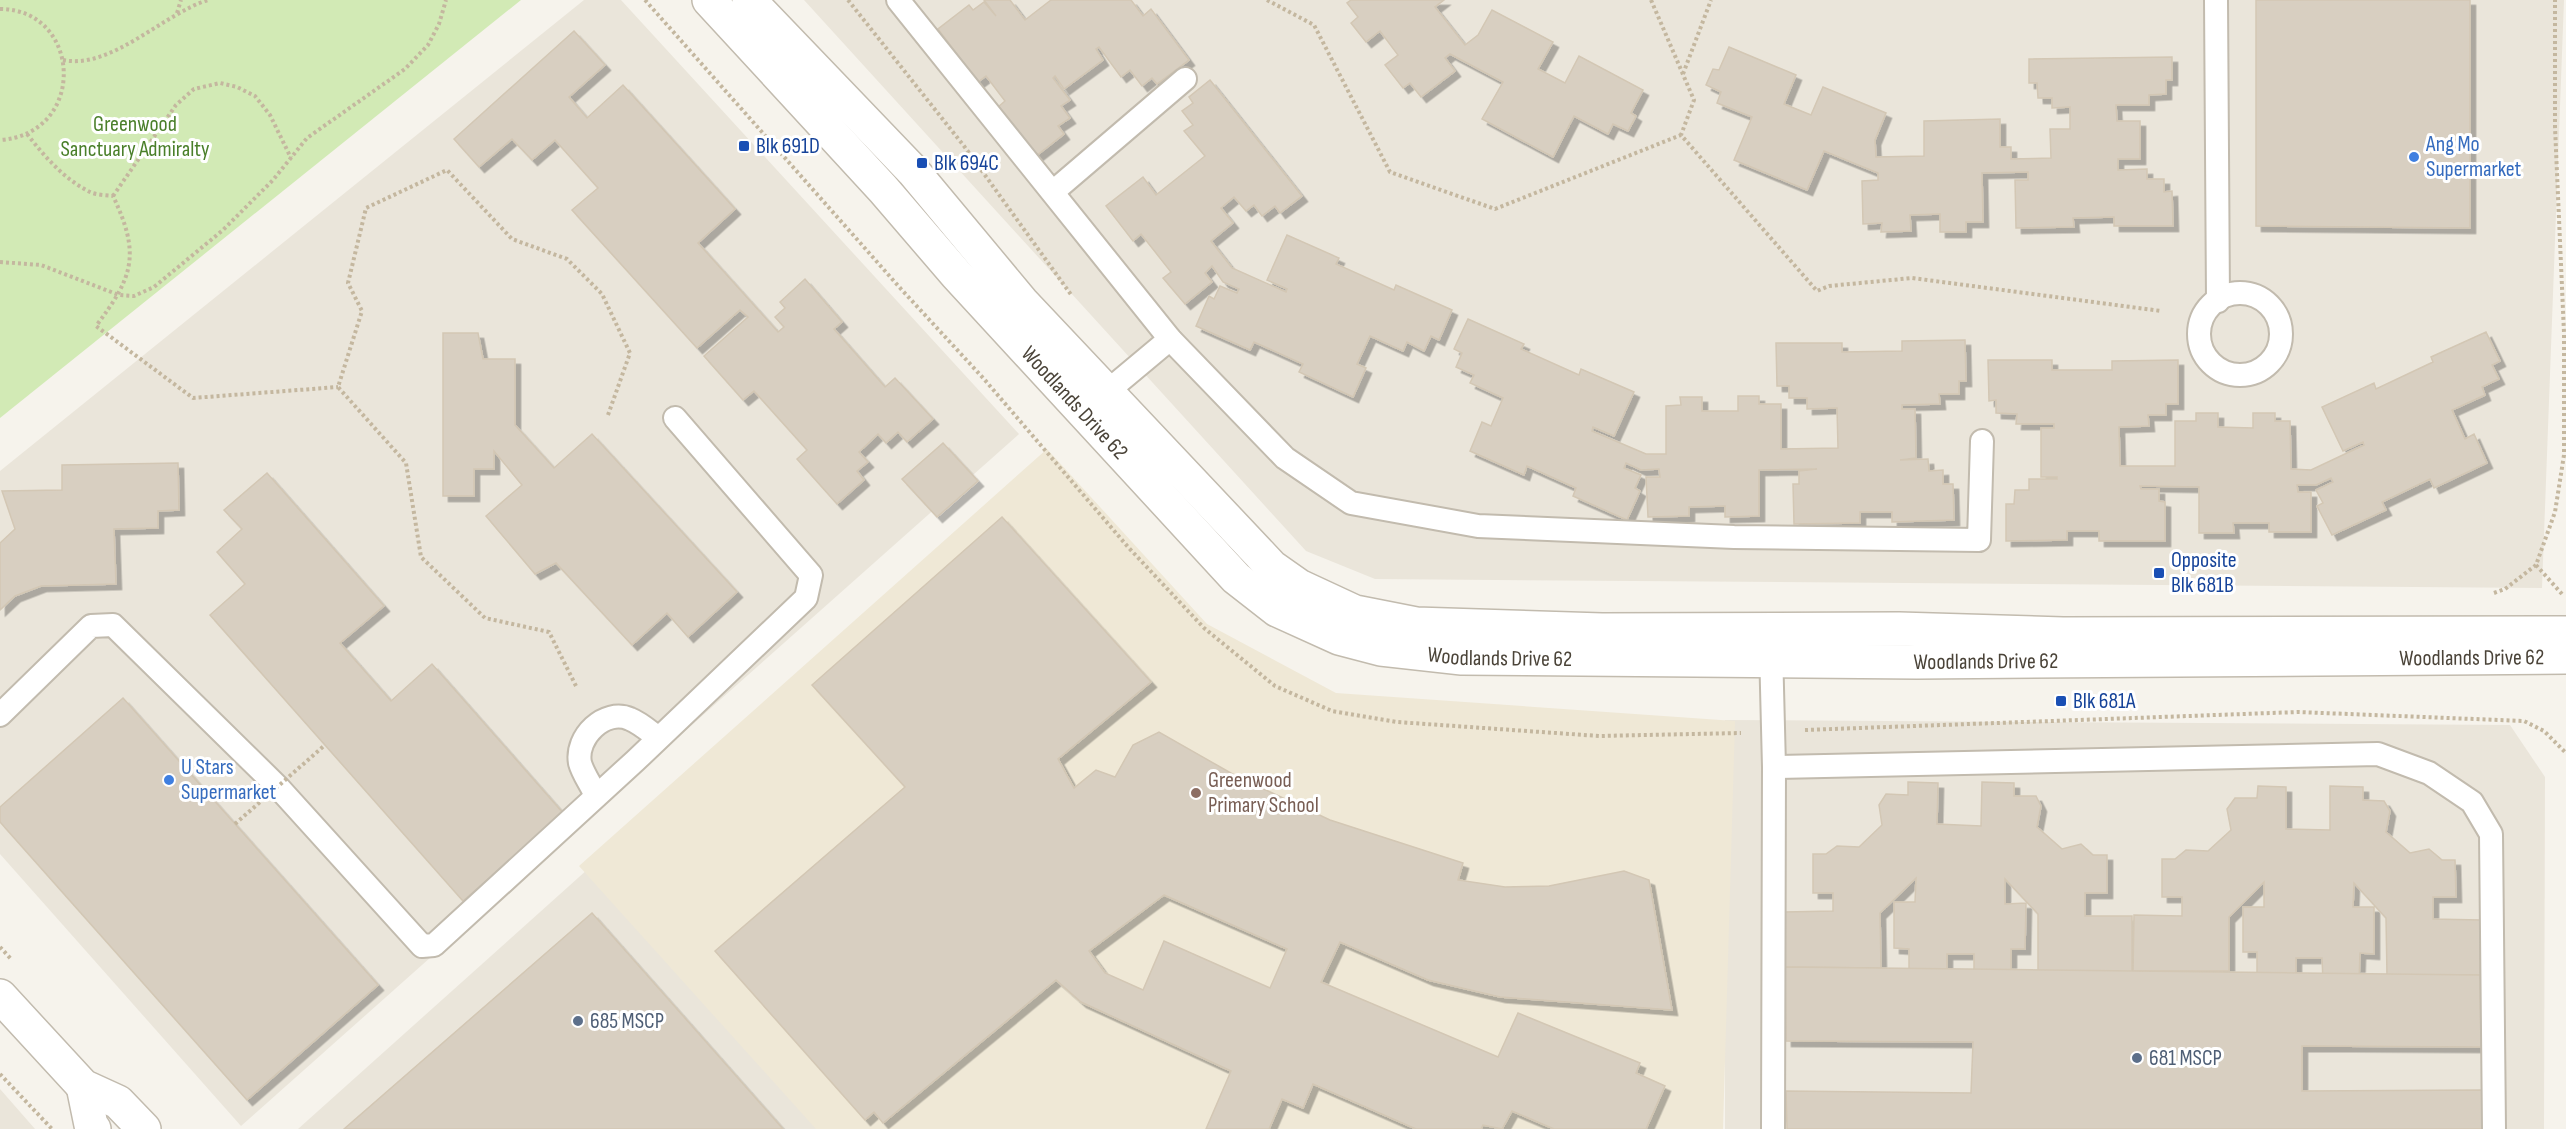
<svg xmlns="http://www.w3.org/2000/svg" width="2566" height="1129" font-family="'Sofia Sans Condensed',sans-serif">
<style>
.residential{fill:#eae5da}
.education{fill:#efe8d6}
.green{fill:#d2eab5}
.building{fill:#d8cfc1;stroke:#d3c7b4;stroke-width:1.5;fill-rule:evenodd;filter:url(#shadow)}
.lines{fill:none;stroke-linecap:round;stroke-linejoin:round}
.lane-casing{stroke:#c2bbae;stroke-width:26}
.street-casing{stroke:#c2bbae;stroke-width:36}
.path{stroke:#c4b79f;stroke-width:4;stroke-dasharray:3 3;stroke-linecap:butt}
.lane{stroke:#fff;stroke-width:22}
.street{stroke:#fff;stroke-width:33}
.path-bridge{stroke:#c4b79f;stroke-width:4;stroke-dasharray:3 3;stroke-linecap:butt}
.transit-dot{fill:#1a4fb4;stroke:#fff;stroke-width:2}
.shop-dot{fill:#3f7fe0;stroke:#fff;stroke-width:2}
.education-dot{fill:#8d6e63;stroke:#fff;stroke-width:2}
.service-dot{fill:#5c6f8a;stroke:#fff;stroke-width:2}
.labels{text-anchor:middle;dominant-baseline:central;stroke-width:6;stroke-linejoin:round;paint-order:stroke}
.park-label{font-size:22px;fill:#4a7f2a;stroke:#fff}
.shop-label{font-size:22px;fill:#366cbe;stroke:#fff;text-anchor:start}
.transit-label{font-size:22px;fill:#164399;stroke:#fff;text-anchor:start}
.street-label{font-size:22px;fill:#4b4439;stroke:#fff}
.education-label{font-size:22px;fill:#785e54;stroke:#fff;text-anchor:start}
.service-label{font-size:22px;fill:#4e5e75;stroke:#fff;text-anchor:start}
</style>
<defs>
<filter id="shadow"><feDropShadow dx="5.5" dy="5.5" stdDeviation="0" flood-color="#0004"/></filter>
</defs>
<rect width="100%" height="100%" fill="#f6f3ec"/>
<g class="residential">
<polygon points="584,0 621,0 1019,434 241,1126 0,854 0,471"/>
<polygon points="804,0 2564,0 2542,588 1375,579 1306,551"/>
<polygon points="1725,720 2510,725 2545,777 2544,1129 1725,1129"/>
<polygon points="588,869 821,1129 298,1129"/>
<polygon points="0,1089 35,1129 0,1129"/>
</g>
<polygon class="education" points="1047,449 1207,624 1336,693 1735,721 1723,1129 816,1129 579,866"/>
<polygon class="green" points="0,0 521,0 0,418"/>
<g class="building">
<polygon points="984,0 1010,0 1025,20 1051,0 1131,0 1143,16 1151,9 1189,60 1157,84 1152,78 1142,86 1130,70 1121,77 1099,47 1096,49 1103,60 1064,89 1055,76 1053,78 1070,100 1061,106 1070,118 1058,126 1064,134 1036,156 998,107 1005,101 986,76 978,82 938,29 969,5 973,10 984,2 996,16"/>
<polygon points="1351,0 1444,0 1435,7 1465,45 1478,35 1492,10 1553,42 1538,69 1565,83 1579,56 1643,90 1631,113 1636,116 1628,131 1613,124 1608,134 1574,116 1553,157 1482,119 1503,82 1450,54 1445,58 1455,71 1421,97 1410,83 1403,88 1385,65 1398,55 1380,31 1366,42 1351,23 1358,17 1347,3"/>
<polygon points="2256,0 2470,0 2470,228 2256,226"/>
<polygon points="574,31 605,65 569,97 587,118 623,85 735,209 698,243 778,332 784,327 775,317 785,308 780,302 805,279 842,322 834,329 885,387 895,378 933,419 907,442 898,432 886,443 878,434 859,452 868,462 857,471 864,480 837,504 797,459 807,450 754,391 743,400 704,356 748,317 740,310 697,348 572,210 598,188 555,140 532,160 512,139 479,167 454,139"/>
<polygon points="1729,47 1796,75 1784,104 1811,115 1823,87 1886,113 1875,140 1876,157 1924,156 1924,121 2000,119 2000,147 2011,147 2011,159 2051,158 2050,129 2070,129 2070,107 2052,108 2052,98 2038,98 2037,83 2029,83 2029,59 2172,57 2172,80 2166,80 2166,94 2149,95 2149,105 2116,105 2117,121 2140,121 2140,159 2118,159 2118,170 2147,169 2147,179 2164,179 2164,192 2172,191 2173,226 2114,226 2114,217 2073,218 2074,227 2016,228 2015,180 2028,180 2028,172 1982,173 1983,222 1966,222 1966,232 1940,232 1940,214 1910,215 1911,231 1881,232 1882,223 1863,224 1862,181 1878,180 1878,173 1824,151 1807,190 1734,160 1752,117 1717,103 1721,92 1706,85 1713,69 1719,70"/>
<polygon points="1210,80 1302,196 1280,213 1275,206 1262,216 1254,205 1246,211 1234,197 1221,208 1233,223 1211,241 1232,268 1286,292 1287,289 1267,280 1287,235 1339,258 1336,264 1394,290 1396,285 1452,310 1439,340 1431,336 1424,351 1407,342 1403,351 1370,336 1357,364 1366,368 1353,397 1299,372 1303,364 1254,342 1250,350 1196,326 1209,296 1214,299 1220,286 1237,293 1239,289 1223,282 1212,266 1205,273 1212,282 1185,304 1163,278 1171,272 1141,234 1133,241 1106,206 1143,177 1156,195 1205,156 1184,131 1193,125 1182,111 1193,103 1189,97"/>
<polygon points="1468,319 1524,344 1521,349 1579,375 1581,369 1634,392 1614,436 1593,427 1592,431 1646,454 1666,454 1666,406 1681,405 1680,397 1702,397 1702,411 1738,411 1738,396 1759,396 1759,404 1781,404 1781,449 1838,448 1837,408 1807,409 1807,398 1789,398 1789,386 1777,386 1776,343 1842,343 1842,352 1902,351 1902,341 1965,340 1966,381 1959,381 1959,394 1939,394 1940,404 1902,405 1902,409 1915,409 1916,458 1900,460 1928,459 1929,471 1943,470 1943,484 1953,484 1954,520 1892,522 1892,512 1860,512 1860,523 1794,524 1793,484 1799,484 1799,471 1817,469 1759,470 1759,516 1725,517 1725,506 1689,507 1689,516 1648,517 1646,477 1660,477 1659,469 1641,470 1626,463 1624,468 1641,475 1635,488 1640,491 1627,520 1573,496 1576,488 1527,466 1524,475 1470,451 1482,422 1491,426 1503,398 1470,383 1474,375 1456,367 1462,353 1454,349"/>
<polygon points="2486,332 2500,361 2492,365 2499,379 2482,387 2485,395 2452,410 2465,439 2474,434 2487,463 2434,488 2430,479 2382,502 2386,510 2332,535 2317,506 2323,503 2316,490 2333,482 2331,478 2316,485 2297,485 2298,492 2311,492 2311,532 2269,532 2269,523 2233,523 2234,533 2199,533 2199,487 2140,486 2141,489 2159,489 2159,501 2165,502 2165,541 2099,541 2099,531 2067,531 2067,540 2006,541 2006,504 2014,504 2015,490 2029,490 2029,479 2057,479 2057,477 2041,477 2041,428 2054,428 2054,424 2016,424 2017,414 1996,413 1996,400 1989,401 1988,360 2052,360 2052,370 2112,370 2112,361 2178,360 2178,404 2166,404 2166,415 2148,415 2149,426 2119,427 2120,466 2175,466 2175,421 2196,421 2196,413 2218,413 2218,427 2253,428 2253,413 2275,413 2275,421 2290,421 2291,469 2311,470 2364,445 2363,442 2343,451 2322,407 2374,383 2376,389 2433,362 2431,357"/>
<polygon points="443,333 478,333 483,359 515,359 515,425 554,468 592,434 737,592 688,637 667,613 632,645 556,563 535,574 486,516 522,485 494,451 494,469 474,469 474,496 443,496"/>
<polygon points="943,443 978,481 937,517 902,479"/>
<polygon points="178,463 179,510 158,511 158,528 114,529 116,584 41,586 15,596 0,610 0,543 15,529 2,491 62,490 62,465"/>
<polygon points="267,473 384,606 340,643 391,701 432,664 563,813 463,901 210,615 245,584 217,552 242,529 224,510"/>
<path d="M1002,517L1151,682L1058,759L1074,788L1096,770L1115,777L1133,745L1159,732L1236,776L1330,820L1463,863L1458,880L1505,887L1549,886L1624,871L1649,880L1672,1010L1500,997L1428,980L1340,942L1321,982L1498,1057L1518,1013L1640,1063L1636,1073L1665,1086L1646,1129H1554L1512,1111L1502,1129L1483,1125L1481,1129H1416L1313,1084L1303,1108L1282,1099L1269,1129H1206L1231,1071L1081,1002L1056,980L883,1123L874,1112L865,1120L715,951L905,787L812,685ZM1164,895L1287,949L1270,988L1164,941L1143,990L1105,973L1089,951Z"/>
<polygon points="123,698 378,985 247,1100 0,822 0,807"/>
<polygon points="1908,782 1938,783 1937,824 1981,826 1982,782 2014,783 2014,796 2036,796 2041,806 2037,827 2062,849 2081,844 2093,855 2107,855 2107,893 2085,893 2085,916 2132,916 2132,972 2038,972 2038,914 2005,879 2005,904 2026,903 2025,949 2011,949 2011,977 1974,977 1974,954 1947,954 1947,977 1909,977 1909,949 1894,948 1894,902 1915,902 1916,878 1880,913 1881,968 1785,967 1785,912 1833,911 1833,893 1813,893 1813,854 1826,854 1837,846 1859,847 1882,825 1879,805 1886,794 1908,795"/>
<polygon points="2258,786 2286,787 2286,829 2330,830 2330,786 2363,787 2363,800 2384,801 2390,811 2386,832 2410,853 2429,849 2442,860 2455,860 2456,897 2433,897 2433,919 2480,920 2480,975 2387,976 2386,918 2354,883 2353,907 2374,907 2374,954 2360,953 2359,981 2323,981 2322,958 2296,958 2296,981 2257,981 2257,952 2243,952 2243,907 2264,907 2264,882 2229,917 2229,971 2133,971 2134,915 2182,916 2182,897 2162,897 2162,859 2175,859 2186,850 2208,851 2231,830 2227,809 2235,798 2257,798"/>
<polygon points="592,913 783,1129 344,1129"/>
<polygon points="1785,967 2480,975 2481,1047 2302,1046 2302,1091 2482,1090 2483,1129 1787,1129 1786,1091 1971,1093 1973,1042 1786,1041"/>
</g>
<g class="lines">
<defs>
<g id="lane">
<polyline points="898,0 1170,339 1285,458 1351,503 1478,526 1734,537 1979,540 1982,441"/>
<polyline points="2216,0 2218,301"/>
<polyline points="1054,191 1185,79"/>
<circle cx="2240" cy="334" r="41"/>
<polyline points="1097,400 1170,339"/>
<polyline points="1771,648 1774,767 1773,1129"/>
<polyline points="0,715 91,626 113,625 278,787 422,946 434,945 635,761 806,598 811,575 675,418"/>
<polyline points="1774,767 2378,754 2429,773 2472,802 2491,834 2494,1129"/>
<path d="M596,796C592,786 583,774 580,763C575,737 605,708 630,719C640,723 649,731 657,737"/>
</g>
<g id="street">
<path id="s1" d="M709,0L883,189L956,274L1236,578L1277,610L1339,638L1381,649L1462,658L1917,662L2566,657"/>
<polyline points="749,0 913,171 1022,302 1272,567 1299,586 1355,612 1416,624 1602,630 1899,629 2063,634 2566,633"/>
<polyline points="0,996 83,1086 118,1102 144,1129"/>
<polyline points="83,1086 91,1125 94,1129"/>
</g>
</defs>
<use href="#lane" class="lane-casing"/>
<use href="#street" class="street-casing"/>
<g class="path">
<polyline points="645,0 901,289 984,379 1128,547 1204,628 1275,686 1332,711 1397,722 1599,736 1741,733"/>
<polyline points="848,0 964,146 1072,296"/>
<polyline points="1267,0 1314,25 1390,172 1495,209 1681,135"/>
<polyline points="1651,0 1694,100 1681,135 1817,291 1829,286 1912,278 2161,311"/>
<path d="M0,9C82,9 88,134 0,140"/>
<polyline points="177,13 181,0"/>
<path d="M63,60C111,70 163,14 208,0"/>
<polyline points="1683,74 1711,0"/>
<path d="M27,134C45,157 64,179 90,192C96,195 106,195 113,196C141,255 133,277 96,326L193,398L338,387"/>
<polyline points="113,196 176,105 194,89 220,83 237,87 255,96 270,115 291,158"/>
<polyline points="0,262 41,265 119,295 134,296 154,287 223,230 273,180 307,138 405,69 428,45 439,24 446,0"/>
<polyline points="2536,565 2562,594"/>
<polyline points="2494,593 2505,589 2536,565 2555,512 2564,455 2564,333 2555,127 2555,0"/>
<polyline points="576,686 549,632 485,618 421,557 406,463 338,387 362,311 348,283 366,208 447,170 512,239 567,259 602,294 630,353 608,415"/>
<polyline points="1805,730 2298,712 2524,721 2544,731 2566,753"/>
<polyline points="0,947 12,960"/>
<polyline points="0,1074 52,1129"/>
</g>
<use href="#lane" class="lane"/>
<use href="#street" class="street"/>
<polyline class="path-bridge" points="235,824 325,745"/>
</g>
<g class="transit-dot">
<rect x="738" y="140" width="12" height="12" rx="3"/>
<rect x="916" y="157" width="12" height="12" rx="3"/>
<rect x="2153" y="567" width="12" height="12" rx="3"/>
<rect x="2055" y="695" width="12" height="12" rx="3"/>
</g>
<g class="shop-dot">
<circle cx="2414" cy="157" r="6"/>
<circle cx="169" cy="780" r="6"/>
</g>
<circle class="education-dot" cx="1196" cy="793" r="6"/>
<g class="service-dot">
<circle cx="578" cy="1021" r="6"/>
<circle cx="2137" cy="1058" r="6"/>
</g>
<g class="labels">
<g class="park-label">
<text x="135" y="124">Greenwood<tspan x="135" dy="25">Sanctuary Admiralty</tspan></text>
</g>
<g class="shop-label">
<text x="2426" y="144">Ang Mo<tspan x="2426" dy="25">Supermarket</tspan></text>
<text x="181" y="767">U Stars<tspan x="181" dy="25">Supermarket</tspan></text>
</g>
<g class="transit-label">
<text x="756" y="146">Blk 691D</text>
<text x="934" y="163">Blk 694C</text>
<text x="2171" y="560">Opposite<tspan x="2171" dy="25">Blk 681B</tspan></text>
<text x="2073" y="701">Blk 681A</text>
</g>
<g class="street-label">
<text stroke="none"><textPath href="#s1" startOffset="544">Woodlands Drive 62</textPath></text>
<text stroke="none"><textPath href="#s1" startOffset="1065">Woodlands Drive 62</textPath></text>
<text stroke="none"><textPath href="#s1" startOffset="2037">Woodlands Drive 62</textPath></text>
<text stroke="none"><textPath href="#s1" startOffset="1551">Woodlands Drive 62</textPath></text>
</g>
<g class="education-label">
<text x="1208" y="780">Greenwood<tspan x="1208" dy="25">Primary School</tspan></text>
</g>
<g class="service-label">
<text x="590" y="1021">685 MSCP</text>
<text x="2149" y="1058">681 MSCP</text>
</g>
</g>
</svg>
